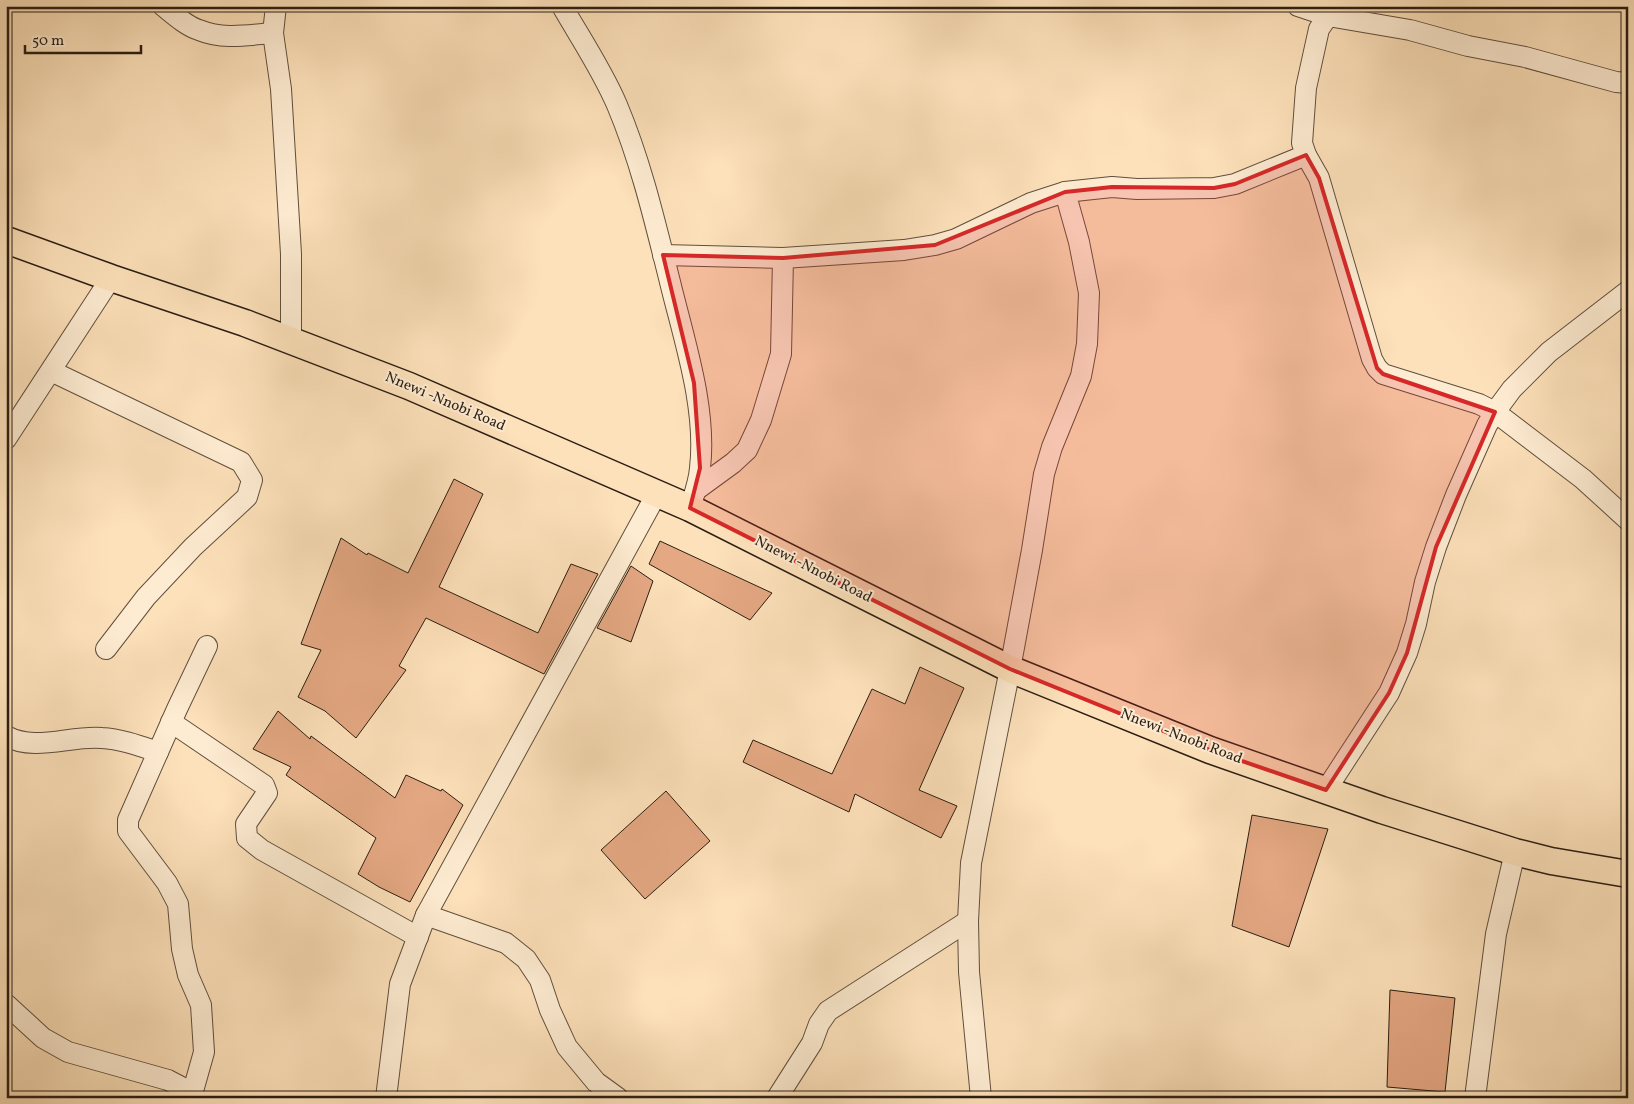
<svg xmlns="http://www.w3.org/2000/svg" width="1634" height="1104" font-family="Vollkorn,serif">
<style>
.building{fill:#e4a883;stroke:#2b1e13}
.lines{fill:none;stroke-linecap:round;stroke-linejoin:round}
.minor-casing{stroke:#604f3d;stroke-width:22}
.major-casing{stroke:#2b1e13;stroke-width:29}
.minor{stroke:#feecd2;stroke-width:20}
.major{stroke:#fde1ba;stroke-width:26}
.marked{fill:#d62828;fill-opacity:0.2;stroke:#d62828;stroke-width:4;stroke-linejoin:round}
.labels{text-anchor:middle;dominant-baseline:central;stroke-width:4;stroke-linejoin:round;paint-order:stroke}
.street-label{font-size:15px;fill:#2b1e13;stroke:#feecd2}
</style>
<rect width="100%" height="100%" fill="#fde1ba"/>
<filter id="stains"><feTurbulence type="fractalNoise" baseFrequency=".004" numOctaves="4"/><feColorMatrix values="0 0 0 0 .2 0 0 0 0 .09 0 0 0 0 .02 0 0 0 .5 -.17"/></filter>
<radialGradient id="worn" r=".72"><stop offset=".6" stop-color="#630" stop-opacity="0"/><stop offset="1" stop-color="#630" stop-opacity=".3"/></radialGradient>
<g class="building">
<polygon points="454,479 483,494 439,587 538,633 571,564 598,574 544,674 426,618 399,666 406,670 356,738 325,711 298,697 321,650 301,644 341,538 367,555 368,553 408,573"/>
<polygon points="660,541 772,593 750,620 649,564"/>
<polygon points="631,566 653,581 631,642 597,628"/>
<polygon points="920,667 964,688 919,790 957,806 941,838 855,794 849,812 743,762 753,740 832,774 872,689 905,704"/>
<polygon points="278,711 310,739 311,736 395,798 406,775 441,791 442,789 463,805 410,902 379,887 358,874 376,838 286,775 291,767 253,749"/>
<polygon points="666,791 710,841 645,899 601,850"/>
<polygon points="1252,815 1328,829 1289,947 1232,926"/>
<polygon points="1390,990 1455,998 1445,1092 1387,1087"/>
</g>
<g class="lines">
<defs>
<g id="minor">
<path d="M163,6C173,14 186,26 199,30C223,40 248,35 273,33"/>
<polyline points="276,6 273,33 281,89 291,254 291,341"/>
<path d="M562,6C581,39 602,70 617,105C641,162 655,222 670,282C684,340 707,408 700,468C699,482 694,495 690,508"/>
<polyline points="1298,6 1328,16 1410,30 1468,46 1525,57 1616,82 1628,83"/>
<polyline points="1338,6 1328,16 1319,29 1306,88 1302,143 1306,155 1319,178 1372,359 1377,368 1383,374 1479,404 1495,412 1583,479 1628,520"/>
<polyline points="663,255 783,258 904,250 935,245 956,239 1031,203 1065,192 1112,187 1137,189 1214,188 1235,184 1306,155"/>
<polyline points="51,371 241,462 252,480 247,497 193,547 146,597 106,649"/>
<polyline points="6,439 111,278"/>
<polyline points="696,490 733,463 747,450 761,420 781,354 783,258"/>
<polyline points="171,722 264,785 267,793 246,824 247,838 262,850 418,937"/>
<path d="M6,736C35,752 71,735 102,738C121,739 140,746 158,752"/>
<polyline points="1326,790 1389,693 1407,653 1416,624 1425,582 1436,547 1456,495 1487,425 1495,412 1512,389 1549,352 1628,291"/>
<polyline points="426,915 506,943 526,959 540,980 550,1010 567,1047 596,1082 618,1098"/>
<polyline points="6,1004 43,1038 68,1052 168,1080 191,1092"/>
<polyline points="191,1098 204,1052 201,1005 188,975 182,949 178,904 167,883 128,831 128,820 177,709 207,646"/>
<polyline points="386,1098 400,984 426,915 656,495"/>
<polyline points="777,1098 812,1043 819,1024 828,1011 968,921"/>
<polyline points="981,1098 969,972 968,921 971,863 1010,669 1032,550 1044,474 1052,447 1081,376 1087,344 1089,293 1079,242 1065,192"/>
<polyline points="1475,1098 1496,934 1515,852"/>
</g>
<polyline id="major" points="6,240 111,278 245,323 409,386 690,508 1010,669 1210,750 1382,810 1515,852 1551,861 1628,874"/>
</defs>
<use href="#minor" class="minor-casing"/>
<use href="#major" class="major-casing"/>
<use href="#minor" class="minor"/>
<use href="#major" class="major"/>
</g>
<path class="marked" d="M1306,155L1319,178L1377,368L1383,374L1495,412L1436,547L1407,653L1389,693L1326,790L1210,750L1010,669L690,508L700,468L694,383L663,255L783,258L935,245L1065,192L1112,187L1214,188L1235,184Z"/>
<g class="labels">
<g class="street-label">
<text transform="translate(445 402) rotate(23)">Nnewi -Nnobi Road</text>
<text transform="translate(813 570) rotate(27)">Nnewi -Nnobi Road</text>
<text transform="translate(1181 737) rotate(21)">Nnewi -Nnobi Road</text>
</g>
</g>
<rect width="1634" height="1104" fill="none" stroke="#fde1ba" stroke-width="25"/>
<rect x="8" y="8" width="1619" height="1089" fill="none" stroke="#2b1e13" stroke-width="2.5"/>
<rect x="12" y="12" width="1609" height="1079" fill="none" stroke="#2b1e13"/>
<path d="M25 45v8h116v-8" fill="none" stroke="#2b1e13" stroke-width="2.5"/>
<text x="32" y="45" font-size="15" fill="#2b1e13" stroke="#feecd2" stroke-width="4" paint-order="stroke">50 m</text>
<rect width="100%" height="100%" filter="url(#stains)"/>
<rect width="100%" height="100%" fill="url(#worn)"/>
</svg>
